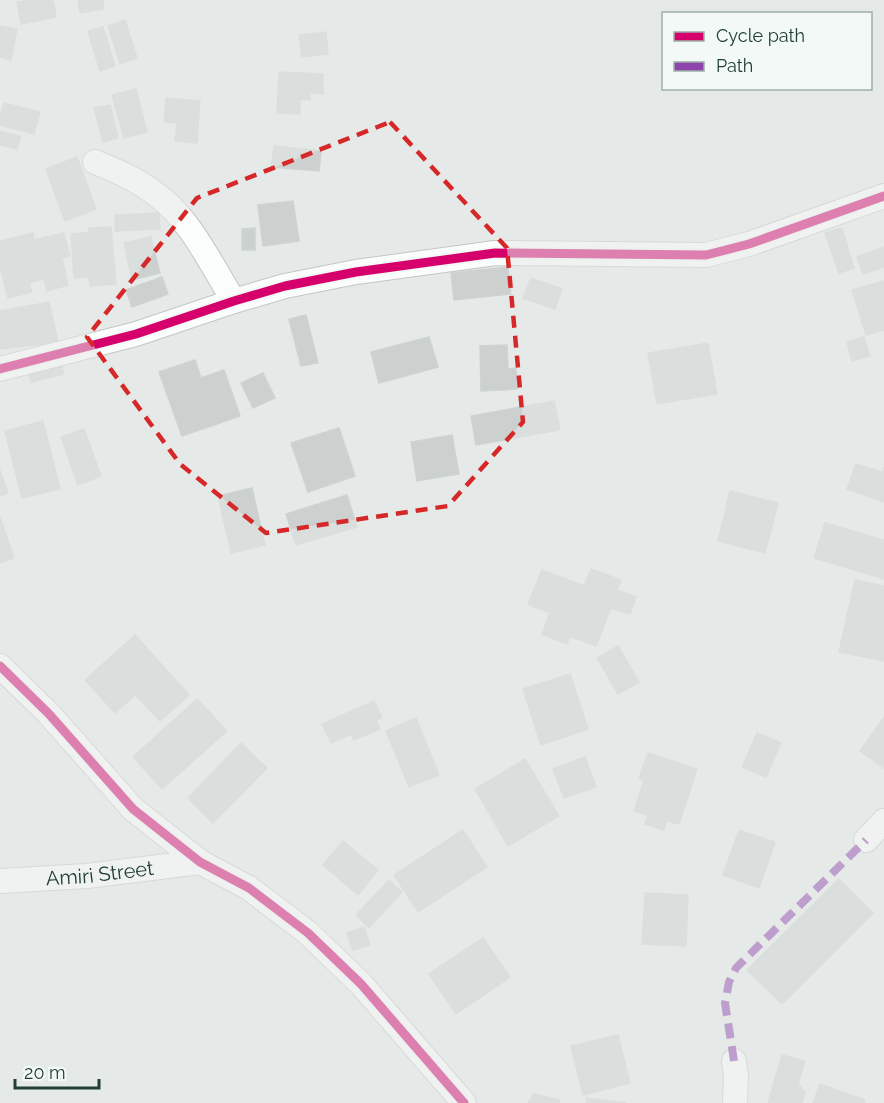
<svg xmlns="http://www.w3.org/2000/svg" width="884" height="1103" font-family="Raleway,sans-serif">
<style>
.building{fill:#ccd1cf;stroke:#cdd3d1;stroke-width:1.5}
.lines{fill:none;stroke-linecap:round;stroke-linejoin:round}
.street-casing{stroke:#c2c7c5;stroke-width:26}
.street{stroke:#fbfcfc;stroke-width:24}
.quiet{stroke:#8e44ad;stroke-width:8;stroke-dasharray:15 8;stroke-linecap:butt}
.cycleway-casing{stroke:#f3f9f6;stroke-width:13}
.cycleway{stroke:#d6006c;stroke-width:9}
.marked{fill:none;stroke:#d62828;stroke-width:4.5;stroke-dasharray:12 8;stroke-linejoin:round}
.labels{text-anchor:middle;dominant-baseline:central;stroke-width:4.5;stroke-linejoin:round;paint-order:stroke}
.street-label{font-size:20px;fill:#213f36;stroke:#f3f9f6}
</style>
<rect width="100%" height="100%" fill="#e5eae8"/>
<g class="building">
<polygon points="31,0 53,0 56,17 21,24 17,2"/>
<polygon points="78,0 103,0 104,9 80,13"/>
<polygon points="125,20 137,58 120,64 108,26"/>
<polygon points="0,26 17,29 11,60 0,57"/>
<polygon points="103,27 115,66 100,71 88,31"/>
<polygon points="326,32 328,54 302,57 299,35"/>
<polygon points="279,72 323,74 323,94 310,93 310,100 300,99 300,114 277,113"/>
<polygon points="136,89 147,132 124,138 112,95"/>
<polygon points="166,98 200,101 197,143 175,141 177,123 164,122"/>
<polygon points="4,103 40,112 34,134 0,125 0,117"/>
<polygon points="110,105 118,138 103,142 94,108"/>
<polygon points="0,131 21,136 17,149 0,145"/>
<polygon points="274,146 321,151 319,171 271,167"/>
<polygon points="77,157 96,209 65,221 46,169"/>
<polygon points="293,201 299,241 263,246 258,205"/>
<polygon points="159,213 160,229 115,231 115,215"/>
<polygon points="111,227 116,284 90,286 89,277 74,278 71,234 89,232 89,228"/>
<polygon points="255,228 255,250 242,250 242,229"/>
<polygon points="842,228 854,268 839,273 825,233"/>
<polygon points="33,233 34,240 64,233 70,256 62,258 68,285 47,291 44,279 29,283 32,292 8,298 0,266 0,241"/>
<polygon points="151,237 160,273 132,280 124,243"/>
<polygon points="884,247 884,267 863,274 857,257"/>
<polygon points="508,267 511,294 454,300 451,273"/>
<polygon points="162,277 168,294 132,307 126,290"/>
<polygon points="531,278 562,289 555,309 523,298"/>
<polygon points="884,281 884,330 866,335 852,290"/>
<polygon points="49,302 58,342 0,349 0,311"/>
<polygon points="306,315 318,363 301,366 289,319"/>
<polygon points="429,337 438,367 379,383 371,352"/>
<polygon points="864,337 870,356 852,361 847,342"/>
<polygon points="708,343 717,394 657,404 648,353"/>
<polygon points="507,345 508,369 516,368 517,389 481,391 480,346"/>
<polygon points="59,357 64,374 31,382 26,365"/>
<polygon points="195,360 201,378 224,370 240,416 182,436 159,372"/>
<polygon points="263,373 275,398 253,408 241,383"/>
<polygon points="554,401 560,430 476,445 471,416"/>
<polygon points="43,421 60,489 22,498 5,431"/>
<polygon points="339,428 355,476 308,492 291,443"/>
<polygon points="84,429 101,476 78,485 61,437"/>
<polygon points="452,435 459,474 417,481 411,442"/>
<polygon points="856,464 882,472 884,467 884,502 847,489"/>
<polygon points="0,470 8,493 0,496"/>
<polygon points="252,488 265,545 231,553 218,496"/>
<polygon points="730,491 778,503 765,553 718,541"/>
<polygon points="347,495 357,527 296,545 286,514"/>
<polygon points="0,517 14,558 0,563"/>
<polygon points="825,523 884,540 884,579 814,558"/>
<polygon points="591,569 621,580 617,590 636,597 630,614 611,608 596,646 570,636 567,644 542,634 550,613 528,604 542,570 584,586"/>
<polygon points="855,580 884,586 884,661 839,652"/>
<polygon points="135,635 189,695 160,721 135,695 115,713 85,680"/>
<polygon points="618,646 639,682 618,694 597,658"/>
<polygon points="570,674 588,729 541,745 523,689"/>
<polygon points="197,699 227,731 162,789 133,757"/>
<polygon points="374,701 382,718 376,720 380,729 354,740 351,734 331,743 322,724"/>
<polygon points="884,717 884,768 860,751"/>
<polygon points="416,718 439,775 409,787 386,731"/>
<polygon points="757,733 781,743 766,777 742,767"/>
<polygon points="241,743 267,768 213,823 188,798"/>
<polygon points="648,753 697,769 679,824 667,821 664,830 645,824 648,815 634,811 644,780 639,778"/>
<polygon points="585,757 596,787 564,798 553,769"/>
<polygon points="525,759 559,816 508,846 475,789"/>
<polygon points="463,830 487,867 418,912 394,875"/>
<polygon points="739,830 775,842 759,888 723,875"/>
<polygon points="343,841 378,870 358,895 323,865"/>
<polygon points="839,879 873,913 782,1004 747,970"/>
<polygon points="389,880 402,892 369,928 356,915"/>
<polygon points="645,893 688,895 686,946 642,944"/>
<polygon points="364,927 370,945 353,950 347,933"/>
<polygon points="483,938 510,977 456,1014 429,974"/>
<polygon points="618,1035 630,1083 583,1095 571,1046"/>
<polygon points="782,1055 805,1061 798,1084 805,1093 802,1103 768,1103"/>
<polygon points="820,1084 865,1100 864,1103 813,1103"/>
<polygon points="534,1094 560,1100 558,1103 528,1103"/>
<polygon points="587,1098 626,1103 586,1103"/>
</g>
<g class="lines">
<defs>
<g id="street">
<path d="M95,162C117,171 138,180 157,195C192,221 211,265 234,301"/>
<polyline points="0,369 136,334 234,301 285,286 356,272 495,253 706,255 749,244 884,196"/>
<polyline points="0,666 49,714 133,809 200,862 249,888 308,933 361,984 464,1103"/>
<polyline points="866,840 884,821"/>
<path id="s1" d="M0,881L87,876L200,862"/>
<polyline points="734,1061 736,1076 735,1103"/>
</g>
</defs>
<use href="#street" class="street-casing"/>
<use href="#street" class="street"/>
<polyline class="quiet" points="734,1061 725,1003 729,982 736,968 866,840"/>
<defs>
<g id="cycleway">
<polyline points="0,369 136,334 234,301 285,286 356,272 495,253 706,255 749,244 884,196"/>
<polyline points="0,666 49,714 133,809 200,862 249,888 308,933 361,984 464,1103"/>
</g>
</defs>
<use href="#cycleway" class="cycleway-casing"/>
<use href="#cycleway" class="cycleway"/>
</g>
<path d="M0 0H884V1103H0ZM390,122L507,248L523,422L448,506L266,533L180,464L87,337L197,198Z" fill="#e5eae8" fill-opacity=".55" fill-rule="evenodd"/>
<path class="marked" d="M390,122L507,248L523,422L448,506L266,533L180,464L87,337L197,198Z"/>
<g class="labels">
<g class="street-label">
<text stroke="none"><textPath href="#s1" startOffset="100">Amiri Street</textPath></text>
</g>
</g>
<rect x="662" y="12" width="210" height="78" fill="#f3f9f6" stroke="#9fafa9" stroke-width="1.5"/>
<rect x="674" y="32" width="30" height="9" fill="#d6006c" stroke="#9fafa9" stroke-width="1.5"/>
<text x="716" y="42" font-size="18" fill="#213f36">Cycle path</text>
<rect x="674" y="62" width="30" height="9" fill="#8e44ad" stroke="#9fafa9" stroke-width="1.5"/>
<text x="716" y="72" font-size="18" fill="#213f36">Path</text>
<path d="M15 1079v9h84v-9" fill="none" stroke="#213f36" stroke-width="3"/>
<text x="24" y="1079" font-size="18" fill="#213f36" stroke="#f3f9f6" stroke-width="4.5" paint-order="stroke">20 m</text>
</svg>
